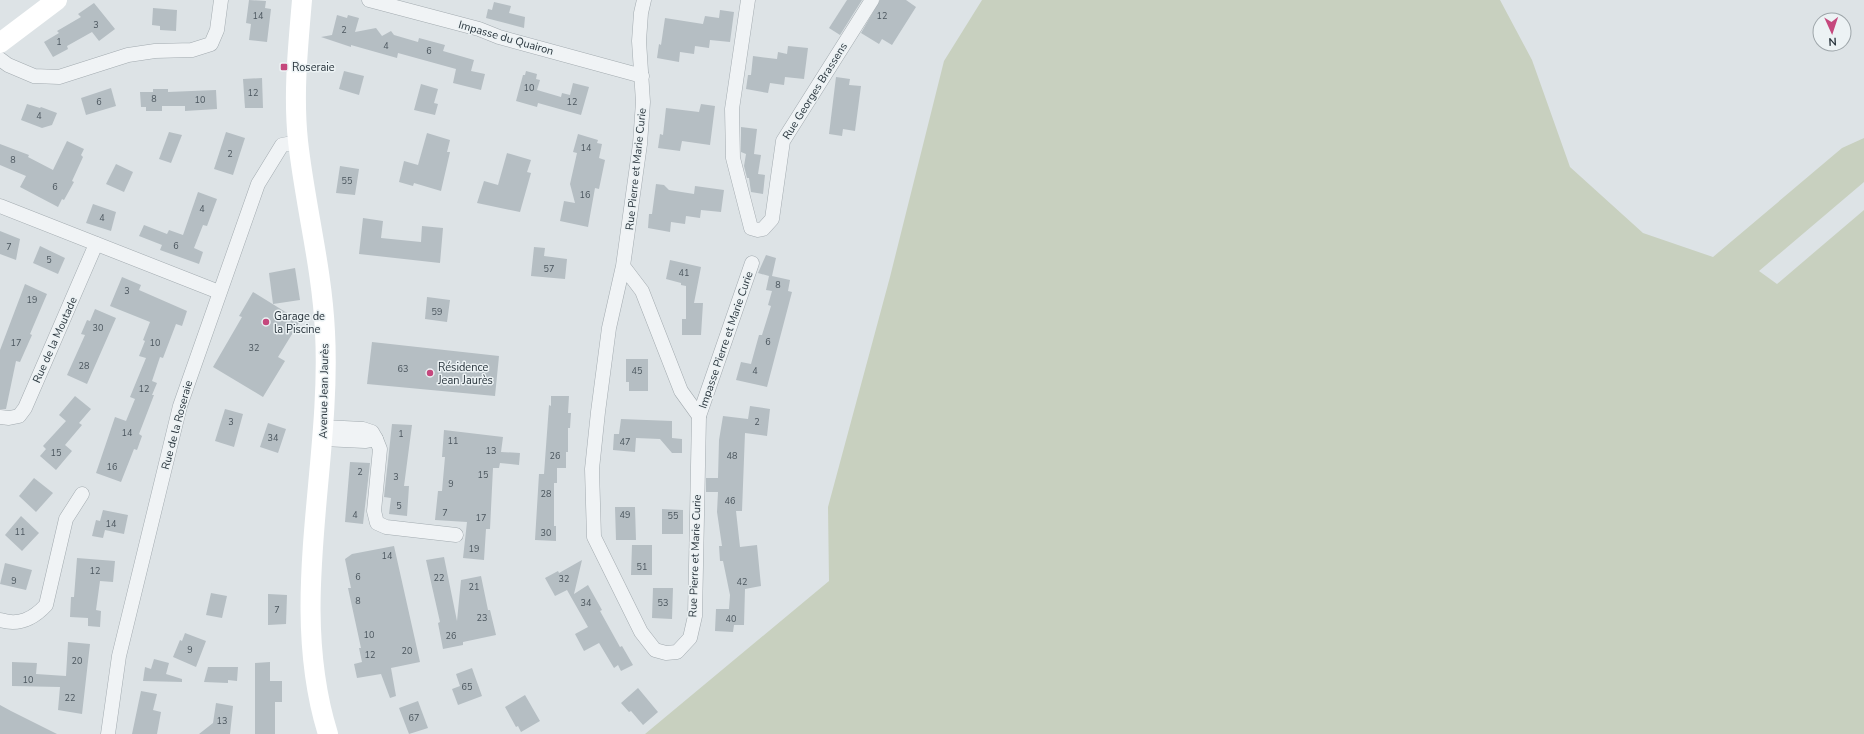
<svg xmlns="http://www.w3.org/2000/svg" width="1864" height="734" font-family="'Nunito Sans',sans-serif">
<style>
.green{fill:#c8d0bf}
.building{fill:#b5bec3}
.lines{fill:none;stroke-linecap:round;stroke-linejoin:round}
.street-casing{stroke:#a3abb0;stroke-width:15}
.street{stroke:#f0f3f5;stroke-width:14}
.secondary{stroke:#fff;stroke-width:20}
.poi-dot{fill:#c5487d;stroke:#ecf2f4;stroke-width:1.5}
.labels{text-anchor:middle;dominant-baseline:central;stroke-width:3;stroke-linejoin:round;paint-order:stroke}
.number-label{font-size:9px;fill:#4b565e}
.street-label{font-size:11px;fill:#28343c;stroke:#ecf2f4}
.poi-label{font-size:11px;fill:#28343c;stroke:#ecf2f4;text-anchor:start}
</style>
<rect width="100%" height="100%" fill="#dde3e6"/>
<polygon class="green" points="982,0 1500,0 1532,60 1570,167 1643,233 1713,257 1842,148 1864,138 1864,182 1759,271 1777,284 1864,210 1864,734 645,734 829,581 828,507 890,277 944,61"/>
<g class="building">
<polygon points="249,0 266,1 265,8 271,9 267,42 249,40 251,24 246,23"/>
<polygon points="847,0 862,0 840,35 829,28"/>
<polygon points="880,0 906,0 916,7 892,45 882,39 879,44 861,33"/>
<polygon points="494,2 511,6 509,13 525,17 524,28 486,18 488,9 492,10"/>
<polygon points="94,3 115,29 99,41 92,32 67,46 68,49 53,57 44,42 59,33 57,31 81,17 78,14"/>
<polygon points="153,8 177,10 176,31 160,30 160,26 152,25"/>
<polygon points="720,10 734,12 730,42 710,40 709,48 695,46 694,54 680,52 679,62 657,58 659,44 661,45 665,18 703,24 705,16 719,18"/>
<polygon points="337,15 347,18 348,15 359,18 355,32 376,28 382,36 391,31 394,35 418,42 419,38 445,45 443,51 474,60 471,71 485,74 481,90 453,83 456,69 398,53 397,58 351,45 351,47 321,37 332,35"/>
<polygon points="788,46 808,48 804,79 785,77 784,85 770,83 768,93 746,89 748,75 751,75 753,56 777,59 778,52 787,54"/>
<polygon points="344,71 364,76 359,95 339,89"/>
<polygon points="526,71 537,74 536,79 540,80 537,90 561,97 562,93 570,95 573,83 589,87 581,115 538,103 537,107 516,101 523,75 525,75"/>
<polygon points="836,77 850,79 849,85 861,86 855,131 843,129 842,136 829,134"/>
<polygon points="262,78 263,108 245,108 243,79"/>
<polygon points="421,84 438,89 434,103 438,104 435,115 414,110"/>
<polygon points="111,88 116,106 86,115 81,98"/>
<polygon points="153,89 168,89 168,92 216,90 217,109 185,111 185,106 162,106 162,111 146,111 146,107 141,107 140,92 153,92"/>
<polygon points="27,104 40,108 41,107 57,113 52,125 42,128 21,120"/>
<polygon points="701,104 715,106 710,145 682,141 680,151 658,148 660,134 663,135 666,108 699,112"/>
<polygon points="741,127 757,129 754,154 761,155 758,174 765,175 763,194 751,192 749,178 747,178 744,166 746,154 741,152"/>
<polygon points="169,132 182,135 171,163 159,159"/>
<polygon points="226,132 245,138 233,175 214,169"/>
<polygon points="427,133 450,140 447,152 450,152 441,191 414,183 413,186 399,182 404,161 418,165"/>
<polygon points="578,134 598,140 597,143 602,144 599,158 605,160 599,189 595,188 588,227 560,221 564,201 575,203 570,184 577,153 573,152"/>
<polygon points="67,141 84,149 81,155 83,157 72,181 74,182 64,200 62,199 58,207 20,187 26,176 0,165 0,144 29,155 28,157 53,170"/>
<polygon points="507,153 531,160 527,172 531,173 520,212 477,203 484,181 498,185"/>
<polygon points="116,164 133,172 124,192 106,184"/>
<polygon points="340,166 359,169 355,195 336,193"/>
<polygon points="656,184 664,185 669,190 694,194 695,186 724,190 721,212 701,210 700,218 686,216 685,224 671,222 670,232 648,228 649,214 652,214"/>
<polygon points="198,192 217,199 207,226 203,225 194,248 203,252 199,264 160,250 162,245 139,236 144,225 167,234 169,230 183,235"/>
<polygon points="93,204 116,212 111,231 86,223"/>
<polygon points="363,218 383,221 381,238 421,242 422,226 443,228 440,263 359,254"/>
<polygon points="0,231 20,239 16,260 0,254"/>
<polygon points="40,246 65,258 58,274 33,263"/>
<polygon points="534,247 545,248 544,256 567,259 565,279 531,276"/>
<polygon points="766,255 776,258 772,276 790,280 788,291 792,292 767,387 736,380 741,362 751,364 759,335 762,335 771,306 768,305 772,291 766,290 769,276 758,273"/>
<polygon points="670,260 701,267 694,303 703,303 701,335 682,335 682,319 686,319 686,286 681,285 681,283 666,279"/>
<polygon points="295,268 300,300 273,304 269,273"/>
<polygon points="122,277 141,285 139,290 187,311 182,326 176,324 163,358 160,357 152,381 157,383 152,395 154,395 139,434 142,436 137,450 134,449 121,482 96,473 115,417 126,421 135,399 130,397 146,358 139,356 145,341 143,340 150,322 110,306"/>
<polygon points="25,284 47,294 30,334 32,335 20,362 16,361 6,409 0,409 0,350"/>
<polygon points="253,292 300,321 278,357 285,361 263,397 213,367 242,317 239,316"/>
<polygon points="427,297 450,300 447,322 425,319"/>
<polygon points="95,309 116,318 87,384 67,375 85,335 81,334 87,320 90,321"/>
<polygon points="372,342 499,356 495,396 367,384"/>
<polygon points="626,359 648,359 648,391 629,391 629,382 626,382"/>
<polygon points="75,396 91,409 79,423 82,425 65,445 72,451 56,470 40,456 46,449 43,446 66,421 59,415"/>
<polygon points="551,396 569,396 568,413 571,413 570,428 568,428 568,452 566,452 566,468 557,468 557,483 554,483 554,526 556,526 556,541 535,540 539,474 544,474 549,405 551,406"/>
<polygon points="750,406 770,409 767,436 745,433 742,511 736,511 740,547 757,545 761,586 745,589 744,625 734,625 733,632 715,631 716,609 729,609 730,595 723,561 720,561 719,546 722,546 717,512 718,492 706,492 706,478 718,478 719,440 723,416 748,419"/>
<polygon points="225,409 243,414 234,447 215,441"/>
<polygon points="621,419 672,421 672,438 682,439 682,453 672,453 660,439 636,438 635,452 613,450 614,434 619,434"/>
<polygon points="268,423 286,429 278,453 260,447"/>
<polygon points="392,424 412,425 404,486 409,486 407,516 389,514 391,498 384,497"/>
<polygon points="444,430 503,437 501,452 520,453 519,465 500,463 499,468 493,468 490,529 486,529 484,560 463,558 467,522 435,520 438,491 442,491 445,457 442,457"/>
<polygon points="350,462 370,463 363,524 345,522"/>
<polygon points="34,478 53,493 36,512 19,496"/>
<polygon points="615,507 635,507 636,540 616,540"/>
<polygon points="662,509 683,510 683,534 662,534"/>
<polygon points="103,510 128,515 124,534 105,530 103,538 92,536 96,520 100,521"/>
<polygon points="21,516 39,533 22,551 5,535"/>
<polygon points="632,545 652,545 652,575 631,575"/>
<polygon points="394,546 420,662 391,668 396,696 390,698 381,674 357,678 354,664 362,662 359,648 361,648 348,588 351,588 345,559 352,554"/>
<polygon points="444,557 457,621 461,580 481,576 488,610 490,610 496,635 463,642 463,645 443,649 438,623 440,622 426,560"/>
<polygon points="77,558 115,561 113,582 100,581 96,610 101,611 100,627 88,626 88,618 70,617 71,597 74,597"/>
<polygon points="582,560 574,594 588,585 602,610 600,611 620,647 622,646 633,665 621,671 618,665 614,668 599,643 584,651 575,634 588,627 567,590 555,596 545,578 558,571 559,573"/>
<polygon points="5,563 32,570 26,590 0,584"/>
<polygon points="653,588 673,588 672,619 652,618"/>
<polygon points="211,593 227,596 222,618 206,615"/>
<polygon points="268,594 287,595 286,624 268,625"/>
<polygon points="185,633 206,641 196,667 173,657 180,640 182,641"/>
<polygon points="68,642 90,644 82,714 58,710 60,687 12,686 12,662 37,663 36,674 66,676"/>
<polygon points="154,659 169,663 166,674 182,679 182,682 143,681 145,667 151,669"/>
<polygon points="270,662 270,681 282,681 282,702 275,702 275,734 255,734 255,663"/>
<polygon points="208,667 238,667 237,681 228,680 228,683 204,682"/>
<polygon points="472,668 482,696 458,705 452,689 460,686 456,674"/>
<polygon points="638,688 658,712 643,725 631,711 629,712 621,703"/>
<polygon points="141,691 157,694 153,710 161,712 157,734 132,734"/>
<polygon points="525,695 540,721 521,732 518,726 516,727 505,707"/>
<polygon points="418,701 428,728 409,734 399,708"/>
<polygon points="216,703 233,706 230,734 199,734 213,723"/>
<polygon points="0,705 11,711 57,734 0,734"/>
</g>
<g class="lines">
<defs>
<g id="street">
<polyline points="369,0 479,29 499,37 642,76"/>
<polyline points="748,0 732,109 733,158 751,228 758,230 763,229 772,219 783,141 872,0"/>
<polyline points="0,59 8,65 34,76 59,77 128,55 155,51 192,50 211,44 217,30 221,0"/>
<polyline points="0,206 219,292"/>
<polyline points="623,266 642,291 681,391 699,416 695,616 690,638 677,652 666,653 655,650 641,632 594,537 592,469 598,412 609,328 623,266 640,144 643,102 639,41 641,13 644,0"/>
<polyline points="699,416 752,263"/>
<polyline points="0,417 9,418 19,416 25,408 96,244"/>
<polyline points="324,427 363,429 372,432 376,439 380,449 374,511 377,523 386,527 456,535"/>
<polyline points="323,439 365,441 376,439"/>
<path d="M0,620C19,626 33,619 46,605L66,519L82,494"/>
<polyline points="108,734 119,656 180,406 258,184 282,145 298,142"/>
</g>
</defs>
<use href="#street" class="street-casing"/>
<use href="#street" class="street"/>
<g class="secondary">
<path d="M302,0C298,47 293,94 298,141C305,205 322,267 325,332C332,466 287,603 328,734"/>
<polyline points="0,43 57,0"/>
</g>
</g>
<g class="poi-dot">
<rect x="280" y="63" width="8" height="8" rx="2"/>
<circle cx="266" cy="322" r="4"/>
<circle cx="430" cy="373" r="4"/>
</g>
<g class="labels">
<g class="number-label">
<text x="258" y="16">14</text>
<text x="882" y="16">12</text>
<text x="96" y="25">3</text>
<text x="344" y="30">2</text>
<text x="59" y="42">1</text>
<text x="386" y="46">4</text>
<text x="429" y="51">6</text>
<text x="529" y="88">10</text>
<text x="253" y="93">12</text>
<text x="154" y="99">8</text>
<text x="200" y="100">10</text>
<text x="99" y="102">6</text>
<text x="572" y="102">12</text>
<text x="39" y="116">4</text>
<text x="586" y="148">14</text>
<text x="230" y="154">2</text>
<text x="13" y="160">8</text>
<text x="347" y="181">55</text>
<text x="55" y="187">6</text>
<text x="585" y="195">16</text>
<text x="202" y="209">4</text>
<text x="102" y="218">4</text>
<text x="176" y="246">6</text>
<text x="9" y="247">7</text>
<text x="49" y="260">5</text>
<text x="549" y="269">57</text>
<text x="684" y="273">41</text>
<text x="778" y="285">8</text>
<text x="127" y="291">3</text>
<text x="32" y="300">19</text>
<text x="437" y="312">59</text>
<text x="98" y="328">30</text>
<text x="768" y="342">6</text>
<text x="16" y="343">17</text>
<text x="155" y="343">10</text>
<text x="254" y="348">32</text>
<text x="84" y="366">28</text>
<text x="403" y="369">63</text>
<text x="637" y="371">45</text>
<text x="755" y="371">4</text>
<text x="144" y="389">12</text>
<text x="231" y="422">3</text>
<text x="757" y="422">2</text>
<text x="127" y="433">14</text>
<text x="401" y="434">1</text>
<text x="273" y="438">34</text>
<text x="453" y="441">11</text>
<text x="625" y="442">47</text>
<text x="491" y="451">13</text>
<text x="56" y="453">15</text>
<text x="555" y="456">26</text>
<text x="732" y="456">48</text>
<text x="112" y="467">16</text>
<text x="360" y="472">2</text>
<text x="483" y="475">15</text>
<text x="396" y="477">3</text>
<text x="451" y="484">9</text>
<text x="546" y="494">28</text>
<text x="730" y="501">46</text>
<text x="399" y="506">5</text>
<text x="445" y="513">7</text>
<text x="355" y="515">4</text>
<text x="625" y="515">49</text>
<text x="673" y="516">55</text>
<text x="481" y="518">17</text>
<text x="111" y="524">14</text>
<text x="20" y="532">11</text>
<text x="546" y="533">30</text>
<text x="474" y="549">19</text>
<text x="387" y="556">14</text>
<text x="642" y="567">51</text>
<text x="95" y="571">12</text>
<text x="358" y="577">6</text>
<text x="439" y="578">22</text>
<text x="564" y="579">32</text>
<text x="14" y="581">9</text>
<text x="742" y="582">42</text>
<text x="474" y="587">21</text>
<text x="358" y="601">8</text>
<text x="586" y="603">34</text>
<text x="663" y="603">53</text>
<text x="277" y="610">7</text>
<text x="482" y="618">23</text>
<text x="731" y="619">40</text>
<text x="369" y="635">10</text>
<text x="451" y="636">26</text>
<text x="190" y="650">9</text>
<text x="407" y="651">20</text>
<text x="370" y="655">12</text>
<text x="77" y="661">20</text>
<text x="28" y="680">10</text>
<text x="467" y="687">65</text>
<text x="70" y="698">22</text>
<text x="414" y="718">67</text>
<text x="222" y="721">13</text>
</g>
<g class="street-label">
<text transform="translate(506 38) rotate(16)">Impasse du Quairon</text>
<text transform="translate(815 91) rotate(-58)">Rue Georges Brassens</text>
<text transform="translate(636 169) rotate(-84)">Rue Pierre et Marie Curie</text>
<text transform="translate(55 340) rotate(-66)">Rue de la Moutade</text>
<text transform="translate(726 340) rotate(-71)">Impasse Pierre et Marie Curie</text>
<text transform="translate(324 391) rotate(-89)">Avenue Jean Jaurès</text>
<text transform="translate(177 425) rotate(-75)">Rue de la Roseraie</text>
<text transform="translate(695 556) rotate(-88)">Rue Pierre et Marie Curie</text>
</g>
<g class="poi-label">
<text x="292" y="67">Roseraie</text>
<text x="274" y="316">Garage de<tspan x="274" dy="13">la Piscine</tspan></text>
<text x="438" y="367">Résidence<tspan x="438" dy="13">Jean Jaurès</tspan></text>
</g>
</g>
<g transform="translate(1832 32) rotate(177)"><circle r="19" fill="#ecf2f4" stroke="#9ea6aa"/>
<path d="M0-3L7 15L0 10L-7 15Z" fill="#c5487d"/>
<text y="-6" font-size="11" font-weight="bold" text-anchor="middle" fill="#28343c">N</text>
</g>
</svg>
